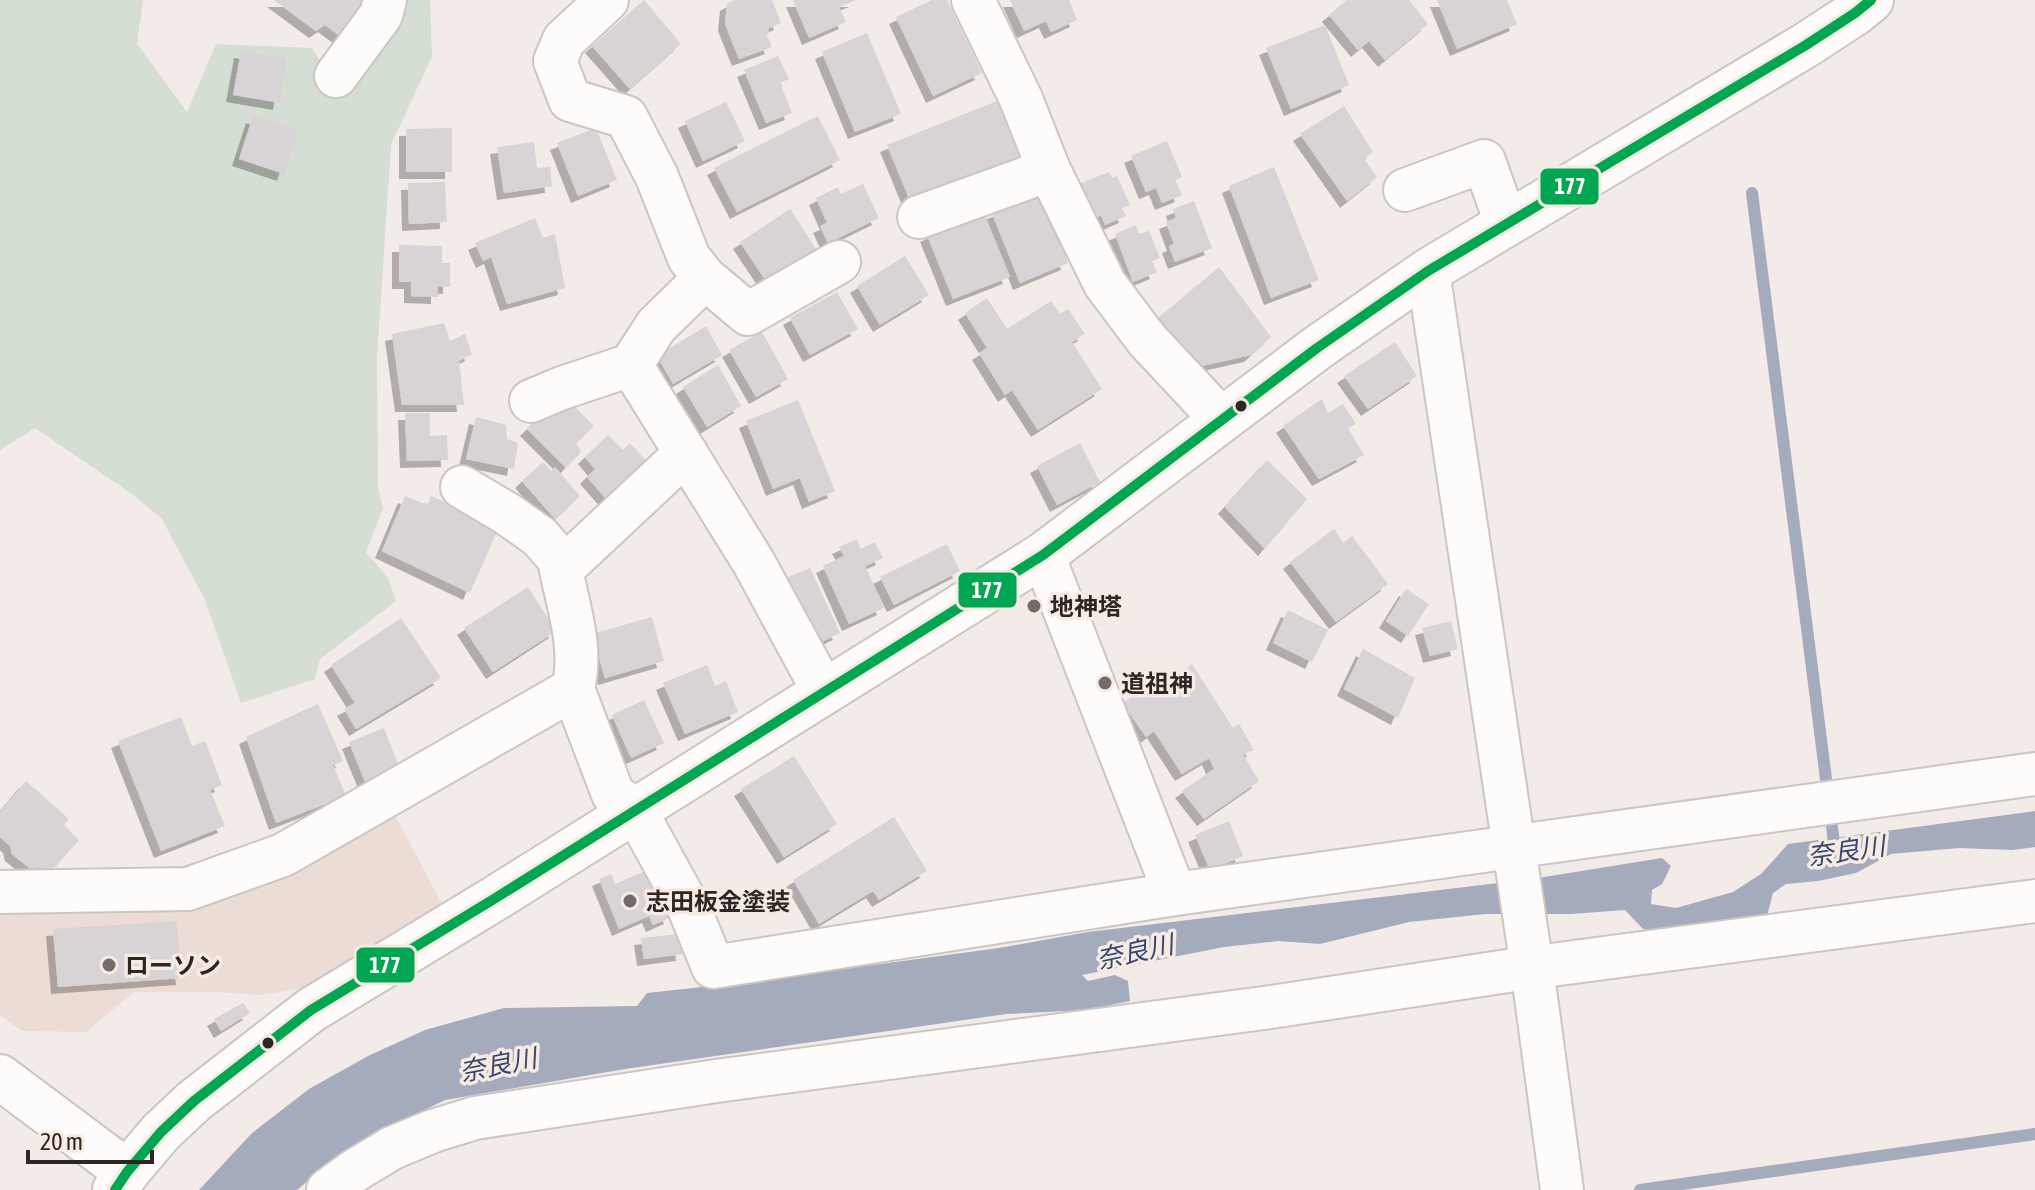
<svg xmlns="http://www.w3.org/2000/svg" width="2035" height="1190" font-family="'Asap Condensed','Noto Sans JP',sans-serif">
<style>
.built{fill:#ebdcd5}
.green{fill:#d4ded3}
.water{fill:#a4abbc}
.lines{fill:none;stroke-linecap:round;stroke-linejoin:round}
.stream{stroke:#a4abbc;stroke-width:12}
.building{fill:#d8d3d4;filter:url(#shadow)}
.minor-casing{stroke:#ccc6c3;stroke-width:46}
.tertiary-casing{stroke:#ccc6c3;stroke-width:48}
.secondary-casing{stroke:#ccc6c3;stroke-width:48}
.minor{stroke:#fdfcfb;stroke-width:42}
.tertiary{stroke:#fdfcfb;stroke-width:44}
.secondary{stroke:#fdfcfb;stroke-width:44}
.bus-1-casing{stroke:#f7eae2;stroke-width:16}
.bus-1{stroke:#00a651;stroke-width:10}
.bus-dot{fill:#2c2724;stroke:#f7eae2;stroke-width:3}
.poi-dot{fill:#716c68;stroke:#f7eae2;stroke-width:3}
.labels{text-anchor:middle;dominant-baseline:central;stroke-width:7;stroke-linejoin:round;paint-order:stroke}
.poi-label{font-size:24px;font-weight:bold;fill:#2c2724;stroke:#f7eae2;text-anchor:start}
.water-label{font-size:26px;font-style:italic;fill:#344770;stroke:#f7eae2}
.line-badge{stroke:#f7eae2;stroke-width:3}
.badge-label{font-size:22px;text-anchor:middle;font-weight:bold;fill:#fff}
</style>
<defs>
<filter id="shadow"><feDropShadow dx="-7" dy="7" stdDeviation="0" flood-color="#0004"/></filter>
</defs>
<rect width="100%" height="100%" fill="#f2ebe7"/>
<polygon class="built" points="389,804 443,906 322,985 261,995 218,992 134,992 86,1032 22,1031 0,1015 0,906 83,901"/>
<polygon class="green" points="0,0 143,0 137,44 187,112 216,44 312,48 337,90 382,0 430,0 432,56 391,145 377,358 378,487 383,508 366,552 388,578 396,601 320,659 315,679 241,703 205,600 162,519 132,494 35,428 0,450"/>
<polygon class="water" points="2035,811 2035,847 2012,850 1959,848 1891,854 1856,873 1818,881 1786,884 1773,893 1766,920 1656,936 1642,928 1625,910 1571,914 1485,914 1409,922 1320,944 1278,941 1224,947 1082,975 1088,981 1115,975 1128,981 1130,1001 1086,1010 1006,1014 625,1069 445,1100 380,1132 335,1158 297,1190 199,1190 252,1133 309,1089 368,1056 425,1030 504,1008 637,1006 647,993 748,982 999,948 1088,932 1532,879 1662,858 1671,866 1662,884 1652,890 1651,904 1676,908 1733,892 1761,874 1788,844"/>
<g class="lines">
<g class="stream">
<polyline points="1752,193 1826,779"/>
<polyline points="1832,827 1835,851"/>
<polyline points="1640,1190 2035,1134"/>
</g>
</g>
<g class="building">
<polygon points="274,0 368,0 345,40 325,25 316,31"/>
<polygon points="644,0 681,44 630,89 592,46"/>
<polygon points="734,0 772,0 781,23 769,28 767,36 772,47 739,59 725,24 727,4"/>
<polygon points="793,0 856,0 839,7 846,22 809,38"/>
<polygon points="932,0 947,0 982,73 933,96 896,17"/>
<polygon points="1010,0 1069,0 1077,20 1051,32 1046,21 1024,31"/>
<polygon points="1347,0 1409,0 1428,24 1385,60 1369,41 1358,50 1329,15"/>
<polygon points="1437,0 1507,0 1517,24 1457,49"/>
<polygon points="1325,25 1349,85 1291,109 1266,48"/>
<polygon points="867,33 901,114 855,132 822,52"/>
<polygon points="241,51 287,58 280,103 233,95"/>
<polygon points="778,56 789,79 780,83 792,113 766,123 744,70"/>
<polygon points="997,101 1020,158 911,203 887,145"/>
<polygon points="726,102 745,141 703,161 685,121"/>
<polygon points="1344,106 1373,152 1364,159 1377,177 1347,201 1300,134"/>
<polygon points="253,116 298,131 284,174 239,159"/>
<polygon points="818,116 840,160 737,212 714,168"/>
<polygon points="452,128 452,172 406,172 406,129"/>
<polygon points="596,128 617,180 578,196 557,143"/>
<polygon points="1167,141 1182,177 1175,180 1182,195 1162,203 1156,188 1146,192 1131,156"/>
<polygon points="534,142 537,168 550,167 552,186 504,193 497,147"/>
<polygon points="1274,167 1319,280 1271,298 1229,186"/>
<polygon points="1109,172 1112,178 1117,176 1130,205 1122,208 1126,216 1105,225 1101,215 1096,218 1081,183"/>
<polygon points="445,182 447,222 409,224 408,183"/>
<polygon points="863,184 879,218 828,243 820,226 827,223 816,198 838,187 841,194"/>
<polygon points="1040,193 1068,263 1020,283 992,213"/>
<polygon points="1194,201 1212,248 1175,262 1169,246 1174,244 1166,222 1176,218 1173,209"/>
<polygon points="790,209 816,249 766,281 740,242"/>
<polygon points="983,211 1010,277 953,299 927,235"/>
<polygon points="535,218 543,238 555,234 565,288 507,304 491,257 483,261 475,243"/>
<polygon points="1136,225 1139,234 1149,231 1160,258 1152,261 1157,272 1133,282 1115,234"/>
<polygon points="399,245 442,246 442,263 450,263 450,287 438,286 438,297 411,296 411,282 399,282"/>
<polygon points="905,256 929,295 880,325 857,286"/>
<polygon points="1219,267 1271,337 1251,355 1197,367 1159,317"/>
<polygon points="837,292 858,329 810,355 790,318"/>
<polygon points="987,298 1007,329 1051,301 1060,314 1068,309 1085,334 1072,342 1102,389 1038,430 1012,390 1005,395 979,353 987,348 965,313"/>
<polygon points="444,323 450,341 465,334 472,354 459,361 464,405 402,405 392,334"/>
<polygon points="706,326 722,355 673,384 657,356"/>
<polygon points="762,332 788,379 756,397 729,350"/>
<polygon points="1395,342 1417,376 1368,409 1344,376"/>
<polygon points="718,365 741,406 707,427 683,387"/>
<polygon points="1322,399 1328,413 1343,404 1356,424 1348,428 1364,455 1319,479 1283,426"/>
<polygon points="568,400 594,426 576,443 581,452 566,468 527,429 541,415 547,421"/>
<polygon points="798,400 835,491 809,502 800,478 773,489 746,421"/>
<polygon points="405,413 430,413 430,436 447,435 448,460 407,461"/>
<polygon points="476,417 506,425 507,439 518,443 514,469 466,459"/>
<polygon points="608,435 623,450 630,443 650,465 609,502 587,477 595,469 585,457"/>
<polygon points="1080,443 1100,482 1057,505 1037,466"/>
<polygon points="1267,460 1307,499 1265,549 1225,507"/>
<polygon points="543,462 551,471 555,467 580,496 555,519 522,481"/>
<polygon points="405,496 427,505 431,496 499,527 470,593 382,551"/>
<polygon points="1334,529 1343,543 1352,536 1388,584 1336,622 1290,562"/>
<polygon points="857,539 861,549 875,542 883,558 865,566 884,608 849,624 823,566 844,556 839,547"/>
<polygon points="947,544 960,571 894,605 880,577"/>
<polygon points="810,568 840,633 817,644 786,578"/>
<polygon points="528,587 556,631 493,672 464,628"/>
<polygon points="1406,589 1429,604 1408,636 1386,621"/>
<polygon points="1288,610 1328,630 1312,662 1273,643"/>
<polygon points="652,617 664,661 605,678 592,634"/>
<polygon points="401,618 441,678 356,729 344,709 355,703 331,665"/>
<polygon points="1451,621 1458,649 1430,656 1422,628"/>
<polygon points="1363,649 1415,678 1398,718 1344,689"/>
<polygon points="1192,664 1233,728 1239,724 1254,750 1243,754 1259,781 1204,819 1182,791 1214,769 1209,758 1182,774 1154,731 1146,737 1123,704 1163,668 1171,679"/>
<polygon points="707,665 715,686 726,681 738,712 685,734 663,683"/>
<polygon points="644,700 664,743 631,758 612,715"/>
<polygon points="318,704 343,761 333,765 346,796 276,823 246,737"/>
<polygon points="181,717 192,746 205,741 222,785 210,790 225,826 161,851 118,741"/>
<polygon points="384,728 399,767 368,789 349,742"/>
<polygon points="794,756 837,824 784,857 741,789"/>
<polygon points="26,781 69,819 64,825 79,840 47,876 40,867 33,871 12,854 10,846 0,837 0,812"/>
<polygon points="894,817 927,871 879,900 873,891 819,924 793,880"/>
<polygon points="1229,821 1243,856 1210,870 1195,835"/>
<polygon points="645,871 660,907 665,905 671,917 653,925 649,916 619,929 599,879 611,874 615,884"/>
<polygon points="176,921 183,978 58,987 53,929"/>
<polygon points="681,934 683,954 644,959 641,938"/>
<polygon points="243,1003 250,1013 221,1031 214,1019"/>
</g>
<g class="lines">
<defs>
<g id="minor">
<polyline points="607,0 564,40 555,61 570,100 626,117 657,177 689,258 705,278 748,314 839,262"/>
<polyline points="973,0 1021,99 1049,170 1105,284 1147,340 1222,420"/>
<polyline points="336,76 381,15 385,0"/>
<polyline points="1405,190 1484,161 1506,223"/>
<polyline points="919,217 1049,170"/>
<polyline points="1428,271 1532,968 1562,1190"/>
<polyline points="631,365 754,563 824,692"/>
<polyline points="531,401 562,388 631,365 656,326 705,278"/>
<polyline points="462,487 506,513 540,537 565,566"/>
<polyline points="1043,555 1175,894"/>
<polyline points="573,689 613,794 635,810 689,908 713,967 1175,894 2035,774"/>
<path d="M0,892L188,889L283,855L573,689C583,649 569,609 561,570L686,453"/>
<polyline points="328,1190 354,1171 392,1148 433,1131 475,1118 716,1081 1271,1007 1514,970 2035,901"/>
</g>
<polyline id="tertiary" points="0,1077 127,1172"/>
<polyline id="secondary" points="115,1190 127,1172 161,1132 194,1101 311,1010 494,899 1043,555 1317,348 1428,271 1806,45 1855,13 1871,0"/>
</defs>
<use href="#minor" class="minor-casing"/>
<use href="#tertiary" class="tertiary-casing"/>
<use href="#secondary" class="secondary-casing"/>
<use href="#minor" class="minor"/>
<use href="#tertiary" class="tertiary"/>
<use href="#secondary" class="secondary"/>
<defs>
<polyline id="bus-1" points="115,1190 127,1172 161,1132 194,1101 311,1010 494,899 1043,555 1317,348 1428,271 1806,45 1855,13 1871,0"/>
</defs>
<use href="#bus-1" class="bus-1-casing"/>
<use href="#bus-1" class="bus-1"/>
</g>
<g class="bus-dot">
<circle cx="1241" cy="406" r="7"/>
<circle cx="268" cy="1043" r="7"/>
</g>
<g class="poi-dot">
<circle cx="1034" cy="606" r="8"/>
<circle cx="1105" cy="683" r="8"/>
<circle cx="630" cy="901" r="8"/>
<circle cx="109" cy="965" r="8"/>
</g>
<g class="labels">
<g class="poi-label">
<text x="1050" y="606">地神塔</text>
<text x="1121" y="683">道祖神</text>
<text x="646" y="901">志田板金塗装</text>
<text x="125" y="965">ローソン</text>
</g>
<g class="water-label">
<text transform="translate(1846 851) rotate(-8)">奈良川</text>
<text transform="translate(1135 952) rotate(-12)">奈良川</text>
<text transform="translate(498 1065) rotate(-11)">奈良川</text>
</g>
</g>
<g class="line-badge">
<rect x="1539" y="167" width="61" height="39" rx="8" fill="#00a651"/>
<rect x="957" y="571" width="61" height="38" rx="8" fill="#00a651"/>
<rect x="355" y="946" width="61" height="38" rx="8" fill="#00a651"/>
</g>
<g class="badge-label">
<text x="1570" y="194">177</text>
<text x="987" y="598">177</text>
<text x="385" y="973">177</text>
</g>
<path d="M28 1150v12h124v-12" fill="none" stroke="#2c2724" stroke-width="4"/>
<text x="40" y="1150" font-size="24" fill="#2c2724" stroke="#f7eae2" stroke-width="6" paint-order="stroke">20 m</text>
</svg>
